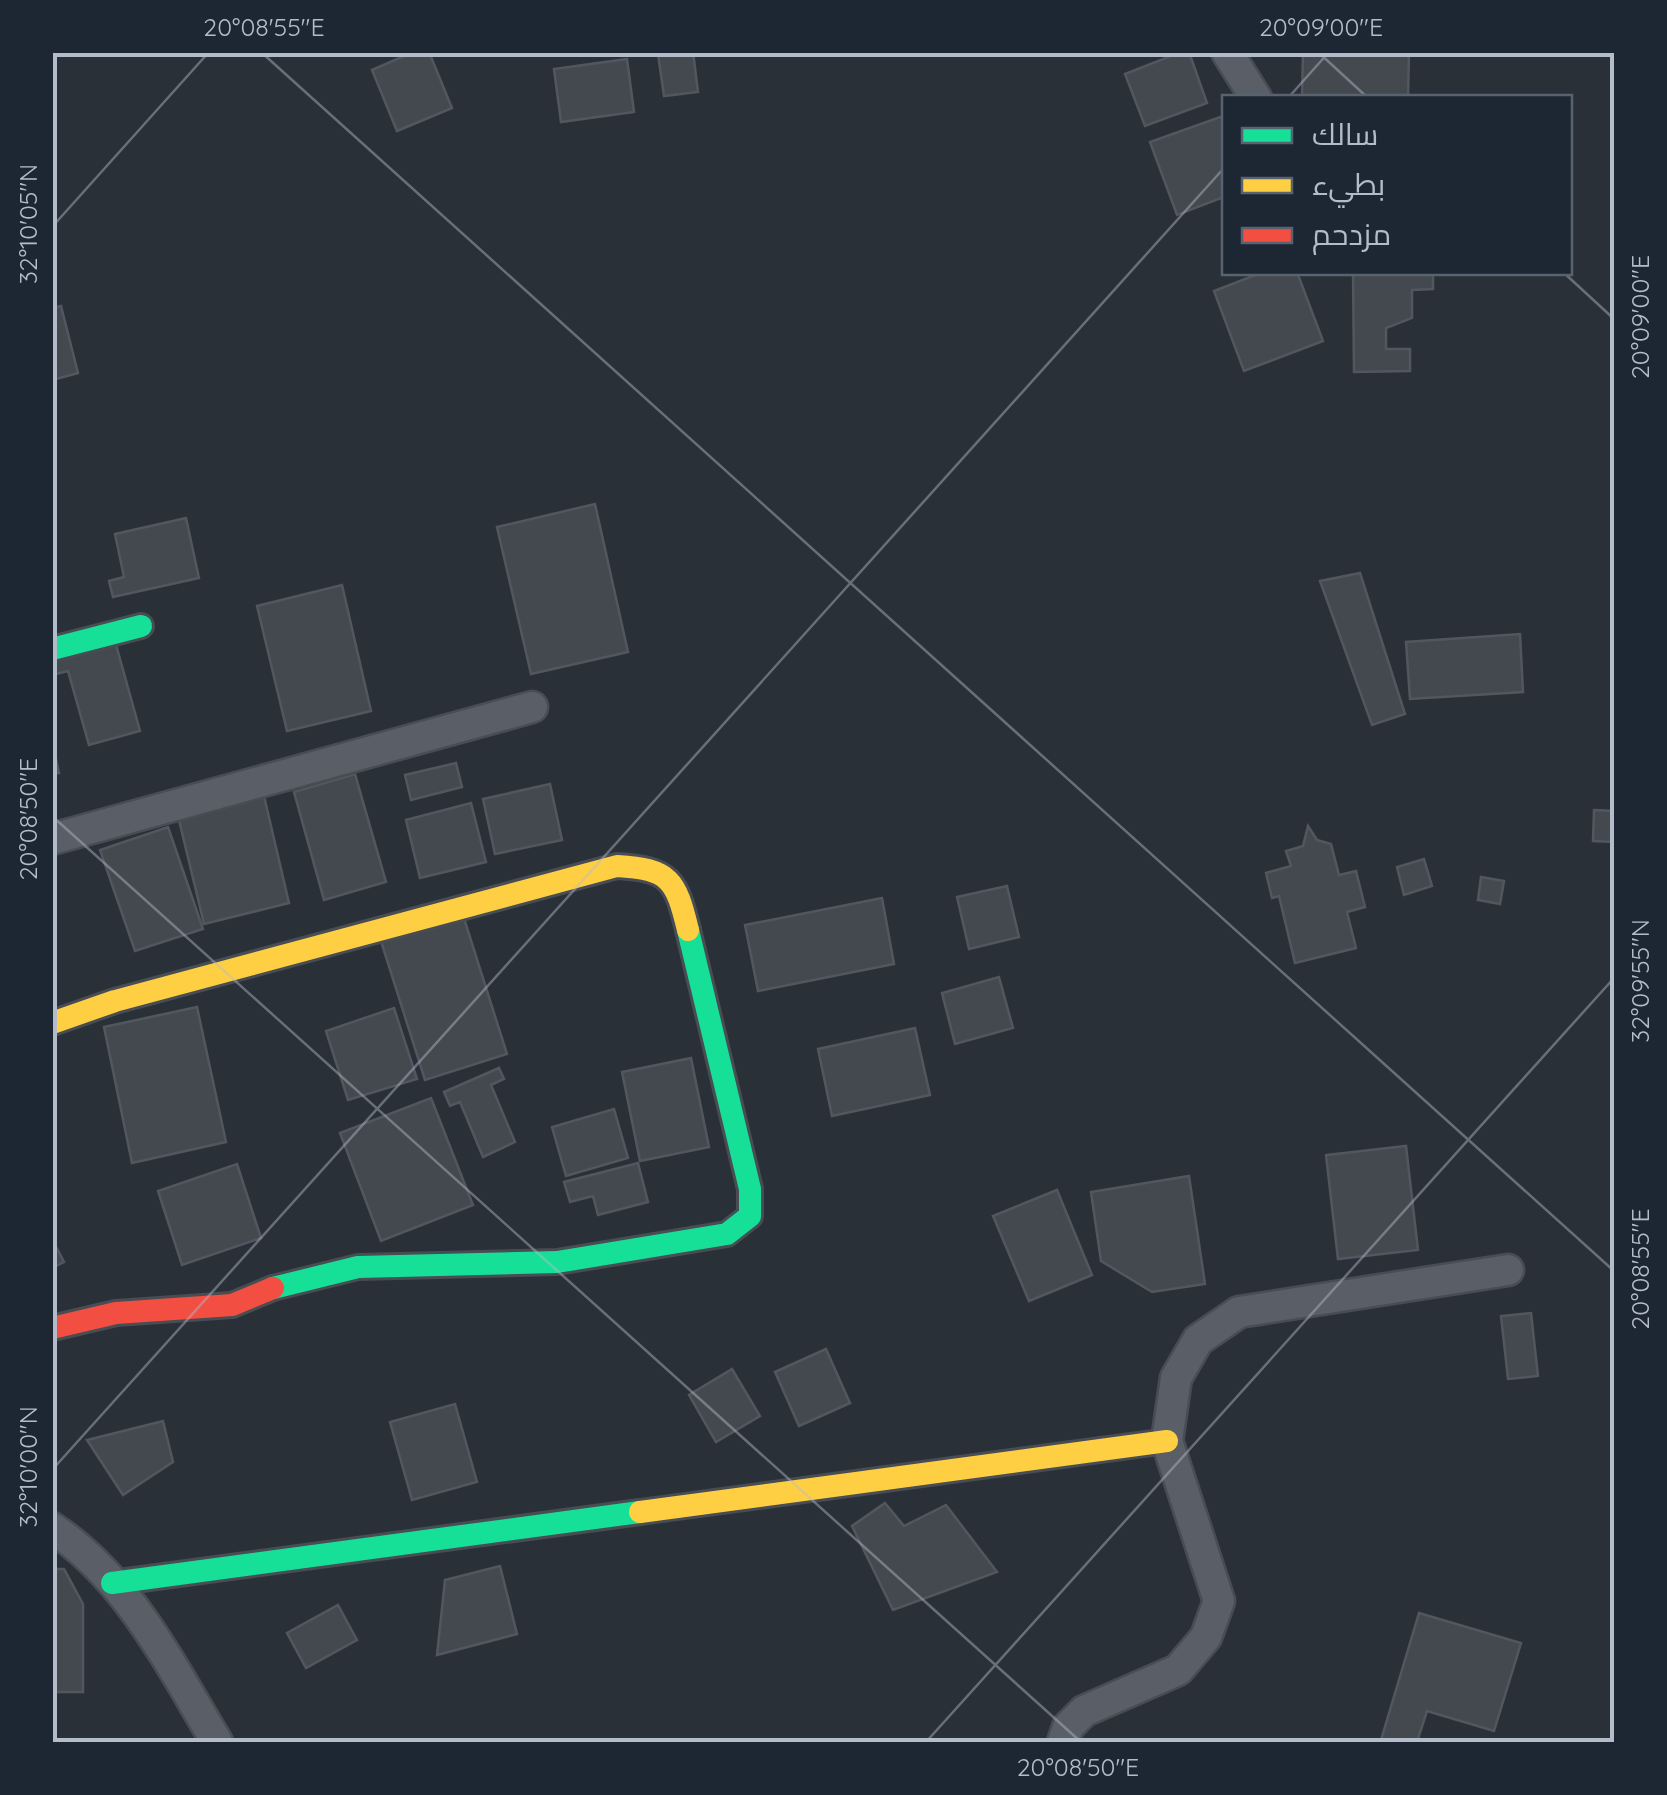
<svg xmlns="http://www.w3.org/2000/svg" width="1667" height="1795" font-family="Quicksand,Cairo,sans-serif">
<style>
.building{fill:#444950;stroke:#52575f;stroke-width:2.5}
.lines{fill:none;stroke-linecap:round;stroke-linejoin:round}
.street-casing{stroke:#484c53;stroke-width:35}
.fast-casing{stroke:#484c53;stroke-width:28}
.slow-casing{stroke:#484c53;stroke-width:28}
.jam-casing{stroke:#484c53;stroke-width:28}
.street{stroke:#5a5e66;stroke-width:30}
.fast{stroke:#16e098;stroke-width:22}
.slow{stroke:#ffcf43;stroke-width:22}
.jam{stroke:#f24e42;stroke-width:22}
.ticks{fill:none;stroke:#b4bcc9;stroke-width:2.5;stroke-opacity:0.45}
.neatline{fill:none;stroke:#b4bcc9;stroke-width:4}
.ticks-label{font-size:25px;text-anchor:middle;fill:#b4bcc9}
</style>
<rect width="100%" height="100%" fill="#2a3038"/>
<g class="building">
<polygon points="413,52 429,52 452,108 397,131 372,70"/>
<polygon points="693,52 698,92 664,96 658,54"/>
<polygon points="1181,52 1189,52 1207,103 1145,126 1125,74"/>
<polygon points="1303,52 1409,52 1408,98 1302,98"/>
<polygon points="627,59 634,112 561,122 554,69"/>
<polygon points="1223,116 1224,197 1177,215 1150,142"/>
<polygon points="1263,272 1297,272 1323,341 1244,371 1214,291"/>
<polygon points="1353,272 1433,272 1433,289 1412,290 1412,318 1386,328 1386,349 1410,349 1410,371 1354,372"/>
<polygon points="61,306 78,373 52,380 52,308"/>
<polygon points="595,504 628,652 531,674 497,527"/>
<polygon points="186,518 199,578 113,597 109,581 124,577 115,534"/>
<polygon points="1360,573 1405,714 1372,725 1320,581"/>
<polygon points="342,585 371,711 287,731 257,606"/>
<polygon points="1520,634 1523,692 1410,699 1406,642"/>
<polygon points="115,641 140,731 89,745 68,671 52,675 52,658"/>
<polygon points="52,741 59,773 52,774"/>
<polygon points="456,763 462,787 411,800 405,775"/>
<polygon points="355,774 386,882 324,900 294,792"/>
<polygon points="550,784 562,840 495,854 483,799"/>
<polygon points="264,796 289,903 204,924 178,816"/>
<polygon points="471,803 486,862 420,878 406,820"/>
<polygon points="1594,810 1614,811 1614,842 1593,841"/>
<polygon points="1308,826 1317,840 1331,844 1339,875 1356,871 1365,907 1347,912 1356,948 1295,963 1279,896 1272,898 1266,873 1291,866 1286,851 1303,846"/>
<polygon points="168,827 203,929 135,951 100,850"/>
<polygon points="1424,859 1432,886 1404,895 1397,867"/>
<polygon points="1481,877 1504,881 1500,904 1478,900"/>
<polygon points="1007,886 1019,937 969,949 957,897"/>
<polygon points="882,898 894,964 758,991 745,925"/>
<polygon points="462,912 507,1054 425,1080 380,938"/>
<polygon points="999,977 1013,1028 955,1044 942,993"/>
<polygon points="197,1007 226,1142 132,1163 104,1027"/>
<polygon points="394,1008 417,1079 348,1100 326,1031"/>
<polygon points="915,1028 930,1095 832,1116 818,1049"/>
<polygon points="691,1058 709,1147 640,1161 622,1072"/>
<polygon points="499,1068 504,1079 491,1085 515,1142 483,1157 460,1102 450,1106 444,1092"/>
<polygon points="431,1098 473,1205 381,1241 340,1133"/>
<polygon points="614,1109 628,1158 566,1176 552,1127"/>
<polygon points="1406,1146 1418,1250 1338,1259 1326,1155"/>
<polygon points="638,1163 648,1202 598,1215 593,1196 570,1202 564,1182"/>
<polygon points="237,1164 261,1238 182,1265 158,1191"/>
<polygon points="1189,1176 1205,1284 1152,1292 1101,1261 1091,1192"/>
<polygon points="1057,1190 1092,1275 1029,1301 993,1216"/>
<polygon points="52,1239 64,1262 52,1268"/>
<polygon points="1531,1313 1538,1376 1508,1379 1501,1316"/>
<polygon points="826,1349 850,1403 799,1426 775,1372"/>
<polygon points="732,1369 760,1416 716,1442 689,1395"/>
<polygon points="455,1404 477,1482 412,1500 390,1422"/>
<polygon points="163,1421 173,1462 123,1495 87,1440"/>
<polygon points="885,1503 904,1526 946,1505 997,1572 893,1610 852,1526"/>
<polygon points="500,1566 517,1634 437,1655 445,1580"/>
<polygon points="52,1569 64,1569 83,1604 83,1692 52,1692"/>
<polygon points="338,1605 357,1640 306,1668 287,1633"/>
<polygon points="1419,1613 1521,1643 1494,1731 1427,1711 1417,1742 1381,1740"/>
</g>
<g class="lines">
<defs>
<g id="street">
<polyline points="1227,52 1256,98"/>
<polyline points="52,839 532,707"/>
<path d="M52,1528C129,1579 171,1666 217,1742"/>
<polyline points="1063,1742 1068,1727 1084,1711 1178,1670 1206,1637 1219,1601 1167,1441 1176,1378 1198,1340 1239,1312 1508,1270"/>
</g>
<g id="fast">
<polyline points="52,649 141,626"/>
<polyline points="273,1288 358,1267 557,1262 727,1234 750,1216 750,1189 688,930"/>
<polyline points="112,1583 640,1512"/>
</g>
<g id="slow">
<path d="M52,1023L115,1001L617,866C670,869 676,880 688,930"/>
<polyline points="640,1512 1167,1441"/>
</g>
<polyline id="jam" points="52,1328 116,1313 232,1305 273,1288"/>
</defs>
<use href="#street" class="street-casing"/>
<use href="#fast" class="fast-casing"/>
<use href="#slow" class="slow-casing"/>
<use href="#jam" class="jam-casing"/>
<use href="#street" class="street"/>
<use href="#fast" class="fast"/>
<use href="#slow" class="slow"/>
<use href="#jam" class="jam"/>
</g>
<path class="ticks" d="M261,52L1614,1271M1318,52L1368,98M1288,98L1329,52M52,227L209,52M1563,272L1614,319M52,816L1081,1742M52,1470L1224,168M926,1742L1614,978"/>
<rect width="1667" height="1795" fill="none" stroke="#1d2633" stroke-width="110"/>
<rect x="1222" y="95" width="350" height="180" fill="#1d2633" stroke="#59626f" stroke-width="2.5"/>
<rect x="1242" y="128" width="50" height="15" fill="#16e098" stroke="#59626f" stroke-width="2.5"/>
<text x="1312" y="145" font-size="30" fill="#b4bcc9">سالك</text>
<rect x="1242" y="178" width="50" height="15" fill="#ffcf43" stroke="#59626f" stroke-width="2.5"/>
<text x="1312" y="195" font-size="30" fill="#b4bcc9">بطيء</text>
<rect x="1242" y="228" width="50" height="15" fill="#f24e42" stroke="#59626f" stroke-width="2.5"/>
<text x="1312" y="245" font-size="30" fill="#b4bcc9">مزدحم</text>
<rect x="55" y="55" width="1557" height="1685" class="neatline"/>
<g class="ticks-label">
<text x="264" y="36">20°08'55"E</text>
<text x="1321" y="36">20°09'00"E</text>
<text transform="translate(28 224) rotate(-90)" y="9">32°10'05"N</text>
<text transform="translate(1640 317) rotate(-90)" y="9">20°09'00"E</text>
<text transform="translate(28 819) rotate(-90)" y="9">20°08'50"E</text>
<text transform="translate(1640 981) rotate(-90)" y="9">32°09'55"N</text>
<text transform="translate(1640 1269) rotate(-90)" y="9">20°08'55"E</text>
<text transform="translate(28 1467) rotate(-90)" y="9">32°10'00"N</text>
<text x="1078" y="1776">20°08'50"E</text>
</g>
</svg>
